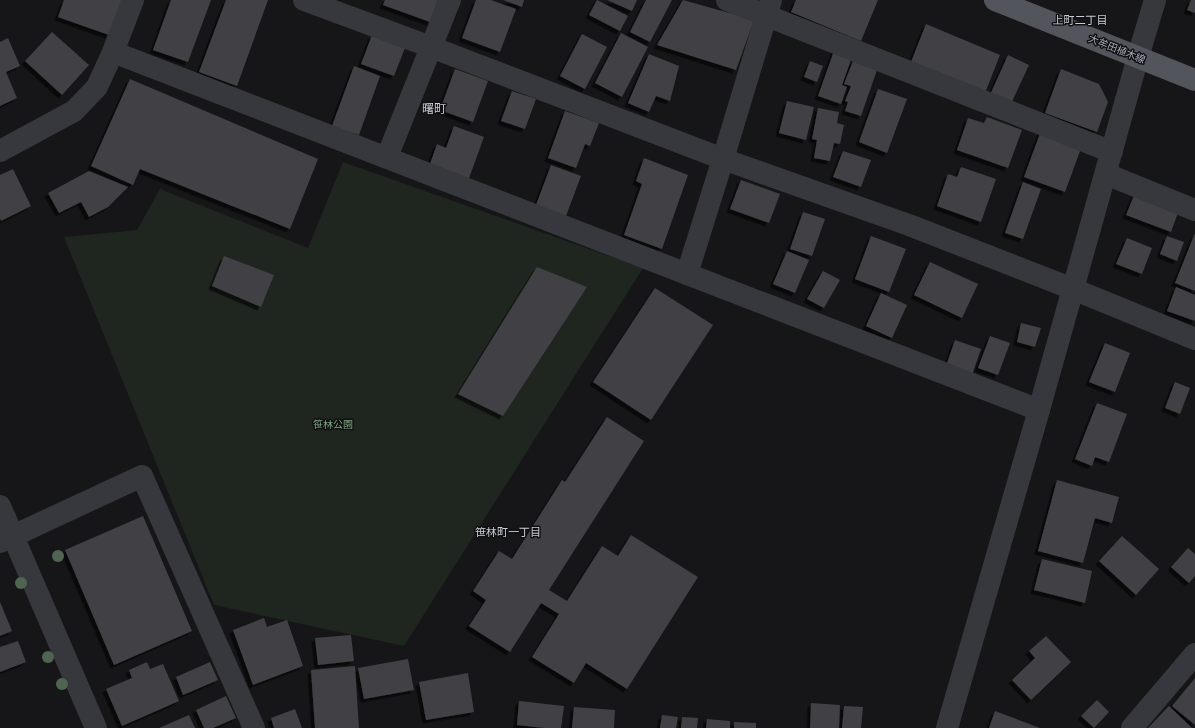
<svg xmlns="http://www.w3.org/2000/svg" width="1195" height="728" font-family="'PT Sans Narrow','Noto Sans JP',sans-serif">
<style>
.green{fill:#1e261f}
.building{fill:#404145;filter:url(#shadow)}
.lines{fill:none;stroke-linecap:round;stroke-linejoin:round}
.minor{stroke:#37383d;stroke-width:22}
.tertiary{stroke:#37383d;stroke-width:22}
.primary{stroke:#53555c;stroke-width:22}
.tree{fill:#506452}
.labels{text-anchor:middle;dominant-baseline:central;stroke-width:3;stroke-linejoin:round;paint-order:stroke}
.street-label{font-size:10px;fill:#a8adb8;stroke:#111113}
.park-label{font-size:10px;fill:#7fa381;stroke:#111113}
.neighbourhood-label{font-size:11px;fill:#c9ccd4;stroke:#111113}
.quarter-label{font-size:12px;fill:#c9ccd4;stroke:#111113}
</style>
<defs>
<filter id="shadow"><feDropShadow dx="-3.5" dy="3.5" stdDeviation="0" flood-color="#0009"/></filter>
</defs>
<rect width="100%" height="100%" fill="#161618"/>
<polygon class="green" points="343,162 643,268 404,646 214,605 64,237 137,230 160,189 308,248"/>
<g class="building">
<polygon points="64,0 122,0 109,35 58,17"/>
<polygon points="171,0 211,0 188,62 153,50"/>
<polygon points="226,0 268,0 237,86 199,72"/>
<polygon points="385,0 438,0 430,22 383,5"/>
<polygon points="476,0 491,0 516,9 500,52 462,38"/>
<polygon points="503,0 524,0 522,7"/>
<polygon points="597,0 628,16 620,31 589,15"/>
<polygon points="607,0 637,0 632,11"/>
<polygon points="646,0 672,0 650,42 630,32"/>
<polygon points="683,0 754,20 736,70 657,45"/>
<polygon points="796,0 878,0 861,41 791,12"/>
<polygon points="1191,0 1195,0 1195,13 1187,10"/>
<polygon points="926,24 1000,55 983,98 909,67"/>
<polygon points="52,32 89,65 62,95 25,61"/>
<polygon points="621,33 648,47 622,97 595,83"/>
<polygon points="582,34 607,47 585,89 560,76"/>
<polygon points="372,35 405,48 394,76 361,64"/>
<polygon points="8,38 20,66 6,72 17,98 0,106 0,42"/>
<polygon points="835,48 853,54 842,85 847,87 841,104 818,96"/>
<polygon points="649,54 679,66 670,101 656,96 649,112 628,103"/>
<polygon points="1008,55 1029,65 1010,106 989,97"/>
<polygon points="810,61 823,66 817,82 804,77"/>
<polygon points="853,61 877,70 861,116 845,111 848,102 845,101 851,86 844,84"/>
<polygon points="354,66 380,76 359,135 332,126"/>
<polygon points="455,69 488,81 473,122 440,110"/>
<polygon points="1061,69 1099,84 1108,102 1097,132 1045,113"/>
<polygon points="130,79 318,159 290,229 140,169 133,185 91,166"/>
<polygon points="878,89 907,99 887,153 859,142"/>
<polygon points="512,91 536,99 525,129 501,121"/>
<polygon points="787,101 814,107 806,140 779,133"/>
<polygon points="818,108 839,112 837,123 844,125 840,144 834,143 830,161 814,158 817,140 812,139"/>
<polygon points="565,111 599,123 590,146 585,144 576,168 548,158"/>
<polygon points="987,117 1022,130 1008,168 957,150 968,118 984,123"/>
<polygon points="454,126 484,137 468,181 429,167 437,144 446,148"/>
<polygon points="1042,128 1083,143 1065,192 1024,177"/>
<polygon points="843,151 871,160 861,187 833,177"/>
<polygon points="644,158 688,175 662,249 624,235 642,184 636,181"/>
<polygon points="551,165 581,176 566,216 536,205"/>
<polygon points="961,167 996,179 981,222 937,206 948,174 957,177"/>
<polygon points="13,169 31,206 1,221 0,218 0,175"/>
<polygon points="89,171 128,187 108,207 89,217 81,202 59,213 48,193"/>
<polygon points="741,180 780,194 769,223 730,209"/>
<polygon points="1023,182 1041,189 1023,239 1005,233"/>
<polygon points="1135,193 1179,210 1171,232 1126,215"/>
<polygon points="803,212 825,219 812,256 790,249"/>
<polygon points="1195,233 1195,291 1175,283"/>
<polygon points="871,236 906,249 889,292 855,279"/>
<polygon points="1167,236 1184,242 1177,261 1160,254"/>
<polygon points="1127,238 1152,248 1142,274 1116,264"/>
<polygon points="787,251 809,260 795,293 773,284"/>
<polygon points="224,256 274,275 261,307 212,286"/>
<polygon points="930,262 978,284 962,318 914,295"/>
<polygon points="537,267 587,287 503,416 458,394"/>
<polygon points="823,271 840,280 824,308 807,299"/>
<polygon points="1176,287 1195,295 1195,321 1167,311"/>
<polygon points="655,288 713,325 651,420 593,382"/>
<polygon points="881,293 907,305 892,338 866,326"/>
<polygon points="1021,323 1041,328 1035,347 1017,342"/>
<polygon points="990,336 1010,343 998,375 978,368"/>
<polygon points="955,340 981,349 972,375 946,366"/>
<polygon points="1105,343 1130,353 1115,392 1089,382"/>
<polygon points="1175,382 1190,388 1180,414 1165,408"/>
<polygon points="1097,403 1127,414 1109,462 1095,457 1092,466 1075,459"/>
<polygon points="607,417 644,441 549,590 567,601 602,546 618,556 631,535 698,577 627,689 586,663 574,683 532,657 559,614 541,603 510,652 469,626 486,600 473,591 499,551 512,559 562,480 565,482"/>
<polygon points="1057,480 1119,497 1112,523 1095,518 1083,563 1038,551"/>
<polygon points="143,516 192,631 114,665 65,550"/>
<polygon points="1122,536 1159,569 1136,595 1099,561"/>
<polygon points="1188,548 1195,554 1195,576 1189,583 1171,567"/>
<polygon points="1042,559 1092,571 1085,603 1034,590"/>
<polygon points="0,602 12,631 0,636"/>
<polygon points="264,618 267,627 287,620 303,666 253,685 233,630"/>
<polygon points="351,635 354,661 318,665 315,638"/>
<polygon points="1046,636 1071,662 1031,700 1012,680 1035,658 1029,651"/>
<polygon points="18,641 26,662 0,672 0,647"/>
<polygon points="408,659 414,690 364,699 358,668"/>
<polygon points="147,662 150,669 163,664 179,701 122,726 106,689 132,678 129,670"/>
<polygon points="210,662 218,680 183,695 176,677"/>
<polygon points="355,666 359,728 315,728 311,670"/>
<polygon points="468,673 474,712 426,720 419,682"/>
<polygon points="1195,678 1195,725 1172,706"/>
<polygon points="226,696 236,718 213,728 204,728 196,710"/>
<polygon points="1097,700 1109,712 1094,728 1081,716"/>
<polygon points="519,701 564,706 561,728 545,728 517,725"/>
<polygon points="811,703 840,705 839,728 810,728"/>
<polygon points="844,706 863,707 861,728 842,728"/>
<polygon points="1169,706 1192,728 1148,728"/>
<polygon points="574,707 615,710 614,728 572,728"/>
<polygon points="295,709 302,728 274,728 271,718"/>
<polygon points="995,711 1040,728 989,728"/>
<polygon points="189,715 195,728 159,728"/>
<polygon points="662,715 678,717 676,728 660,728"/>
<polygon points="682,717 698,718 697,728 681,728"/>
<polygon points="707,719 730,721 730,728 706,728"/>
<polygon points="734,722 756,723 756,728 734,728"/>
</g>
<g class="lines">
<g class="minor">
<polyline points="304,0 431,47 723,159 909,225 1073,289 1195,339"/>
<polyline points="727,0 1112,152"/>
<polyline points="113,52 1039,410"/>
<polyline points="0,151 74,111 97,87 113,52 133,0"/>
<polyline points="387,157 450,0"/>
<polyline points="1106,174 1195,210"/>
<polyline points="687,274 723,159 771,0"/>
<polyline points="0,506 96,728"/>
<polyline points="0,542 142,476 254,728"/>
<polyline points="947,728 1039,410 1138,57"/>
<polyline points="1132,728 1195,654"/>
</g>
<polyline class="tertiary" points="1138,57 1155,0"/>
<polyline class="primary" points="995,0 1195,80"/>
</g>
<g class="tree">
<circle cx="58" cy="556" r="6"/>
<circle cx="21" cy="583" r="6"/>
<circle cx="48" cy="657" r="6"/>
<circle cx="62" cy="684" r="6"/>
</g>
<g class="labels">
<g class="street-label">
<text transform="translate(1117 49) rotate(22)">大牟田植木線</text>
</g>
<g class="park-label">
<text x="333" y="424">笹林公園</text>
</g>
<g class="neighbourhood-label">
<text x="1080" y="20">上町二丁目</text>
<text x="508" y="532">笹林町一丁目</text>
</g>
<g class="quarter-label">
<text x="434" y="108">曙町</text>
</g>
</g>
</svg>
